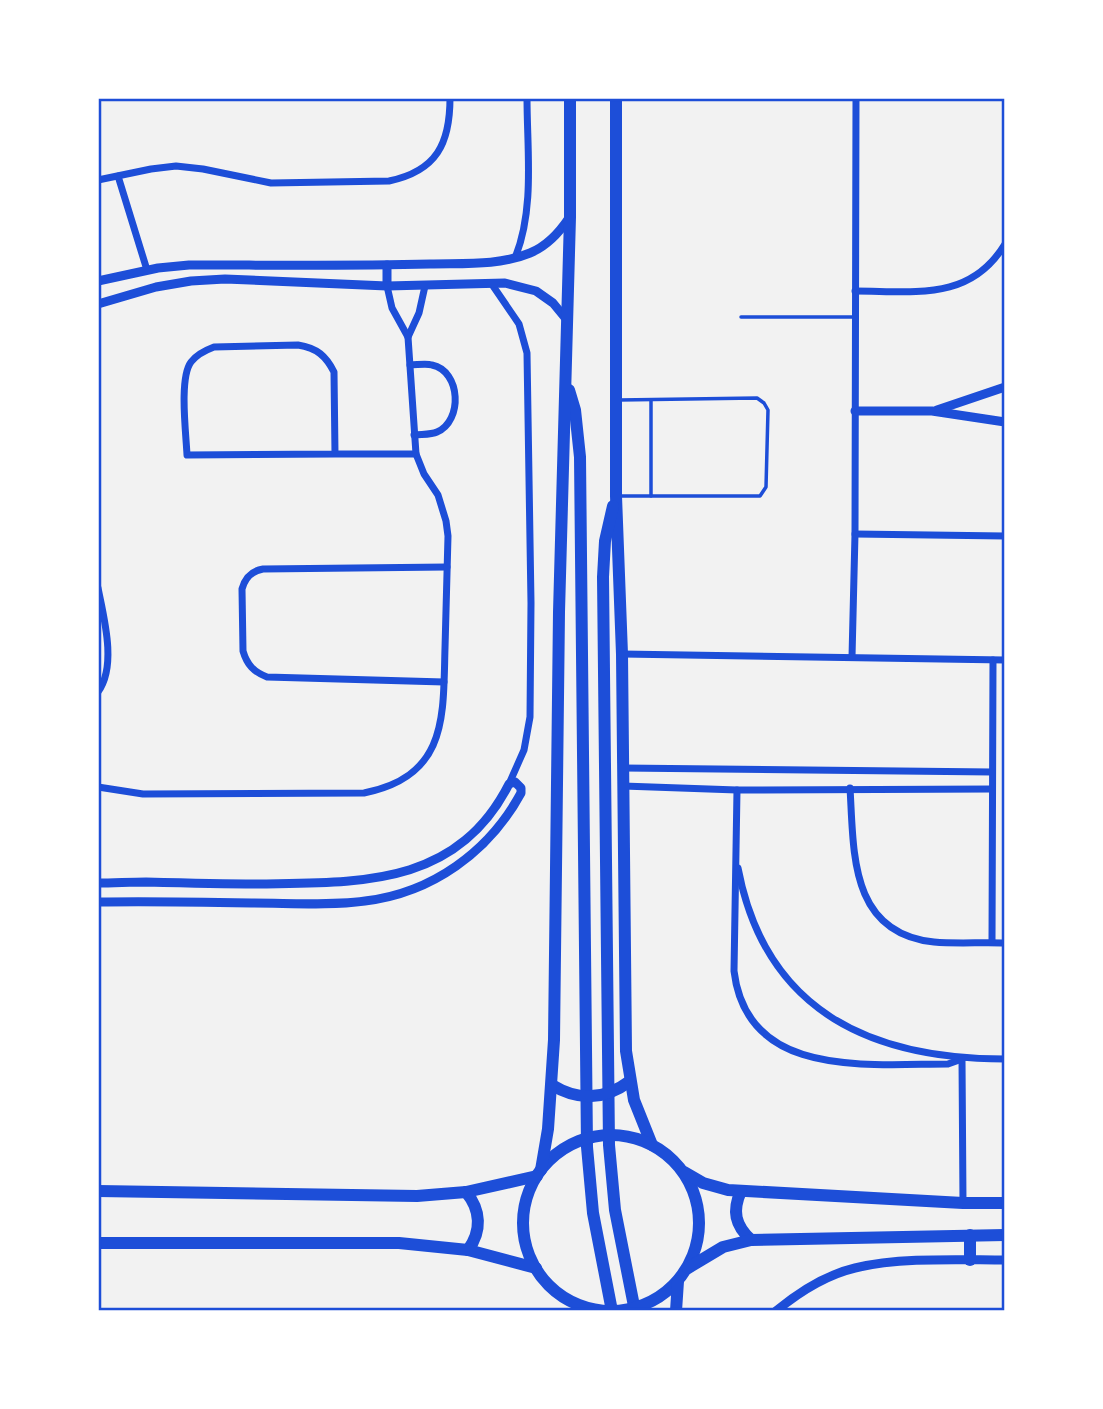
<svg xmlns="http://www.w3.org/2000/svg" width="1103" height="1409" font-family="Bitter,serif">
<style>
.lines{fill:none;stroke-linecap:round;stroke-linejoin:round}
.service{stroke:#1d4ed8;stroke-width:3.5}
.minor{stroke:#1d4ed8;stroke-width:7}
.tertiary{stroke:#1d4ed8;stroke-width:9}
.primary{stroke:#1d4ed8;stroke-width:12}
.neatline{fill:none;stroke:#1d4ed8;stroke-width:2.5}
</style>
<rect width="100%" height="100%" fill="#f2f2f2"/>
<g class="lines">
<g class="service">
<polyline points="741,317 855,317"/>
<polyline points="651,400 651,496"/>
<polyline points="618,496 760,496 766,487 768,410 764,403 757,398 619,400"/>
</g>
<g class="minor">
<polyline points="118,176 147,270"/>
<path d="M98,180L151,169L176,166L203,169L271,183L389,181C437,171 450,143 450,98"/>
<path d="M515,258C535,209 527,150 527,98"/>
<polyline points="491,283 519,324 527,353 531,603 530,717 524,750 509,784"/>
<path d="M855,291C914,291 970,302 1005,244"/>
<polyline points="408,337 419,313 425,286"/>
<path d="M410,365C417,365 426,363 432,365C461,371 463,421 437,432C431,435 421,434 414,435"/>
<path d="M335,454L187,455C186,433 179,378 191,362C197,354 206,350 214,347L298,345C317,348 326,356 334,372L335,454H416"/>
<polyline points="855,534 1005,536"/>
<path d="M98,588C104,618 117,666 98,692"/>
<polyline points="622,654 1005,660"/>
<polyline points="852,657 855,534 856,98"/>
<path d="M444,682L267,677C254,672 247,665 243,651L242,589C245,578 251,571 263,569L447,567"/>
<polyline points="623,768 992,772"/>
<polyline points="623,786 737,790 992,789"/>
<path d="M98,787L143,794L364,793C448,776 443,717 445,648C446,610 447,573 448,536L446,521L438,495L424,474L416,454L408,337L392,308L387,286"/>
<path d="M850,788C854,852 849,933 934,942C957,944 982,942 1005,943"/>
<path d="M737,790L734,971C747,1079 867,1064 948,1064L962,1059"/>
<path d="M738,868C765,1011 870,1059 1005,1059"/>
<polyline points="992,942 993,660"/>
<polyline points="962,1059 963,1203"/>
</g>
<g class="tertiary">
<path d="M98,281L158,268L189,265C269,265 350,266 430,264C462,263 499,266 530,253C547,246 559,233 569,218"/>
<polyline points="387,286 387,265"/>
<polyline points="98,304 156,287 191,281 225,279 387,286 505,283 536,291 553,303 567,320"/>
<polyline points="937,410 1005,387"/>
<polyline points="855,411 932,411 1005,422"/>
<path d="M98,883C114,883 130,882 146,882C183,883 221,884 258,884C358,882 456,888 509,784L515,782L521,788V793C489,852 432,893 365,901C329,906 289,903 253,903C201,902 150,901 98,902"/>
<path d="M776,1311C799,1292 825,1275 855,1268C900,1257 959,1260 1005,1260"/>
</g>
<g class="primary">
<polyline points="616,98 616,496 622,654 626,1051 634,1100 652,1145"/>
<polyline points="569,390 575,410 580,457 587,1147 593,1213 612,1311"/>
<polyline points="613,506 605,541 603,577 609,1145 615,1210 635,1311"/>
<path d="M552,1085C578,1101 605,1100 630,1081"/>
<circle cx="611" cy="1223" r="88"/>
<polyline points="541,1170 548,1129 554,1040 559,612 570,217 570,98"/>
<polyline points="684,1172 703,1183 728,1190 963,1203 1005,1203"/>
<polyline points="98,1191 417,1196 466,1192 537,1176"/>
<path d="M741,1191C732,1211 735,1225 751,1240"/>
<path d="M466,1192C481,1210 482,1231 468,1250"/>
<polyline points="970,1235 970,1260"/>
<polyline points="98,1243 399,1243 468,1250 536,1268"/>
<polyline points="688,1268 723,1247 751,1240 1005,1235"/>
<polyline points="676,1311 678,1281"/>
</g>
</g>
<rect width="1103" height="1409" fill="none" stroke="#ffffff" stroke-width="200"/>
<rect x="100" y="100" width="903" height="1209" class="neatline"/>
</svg>
